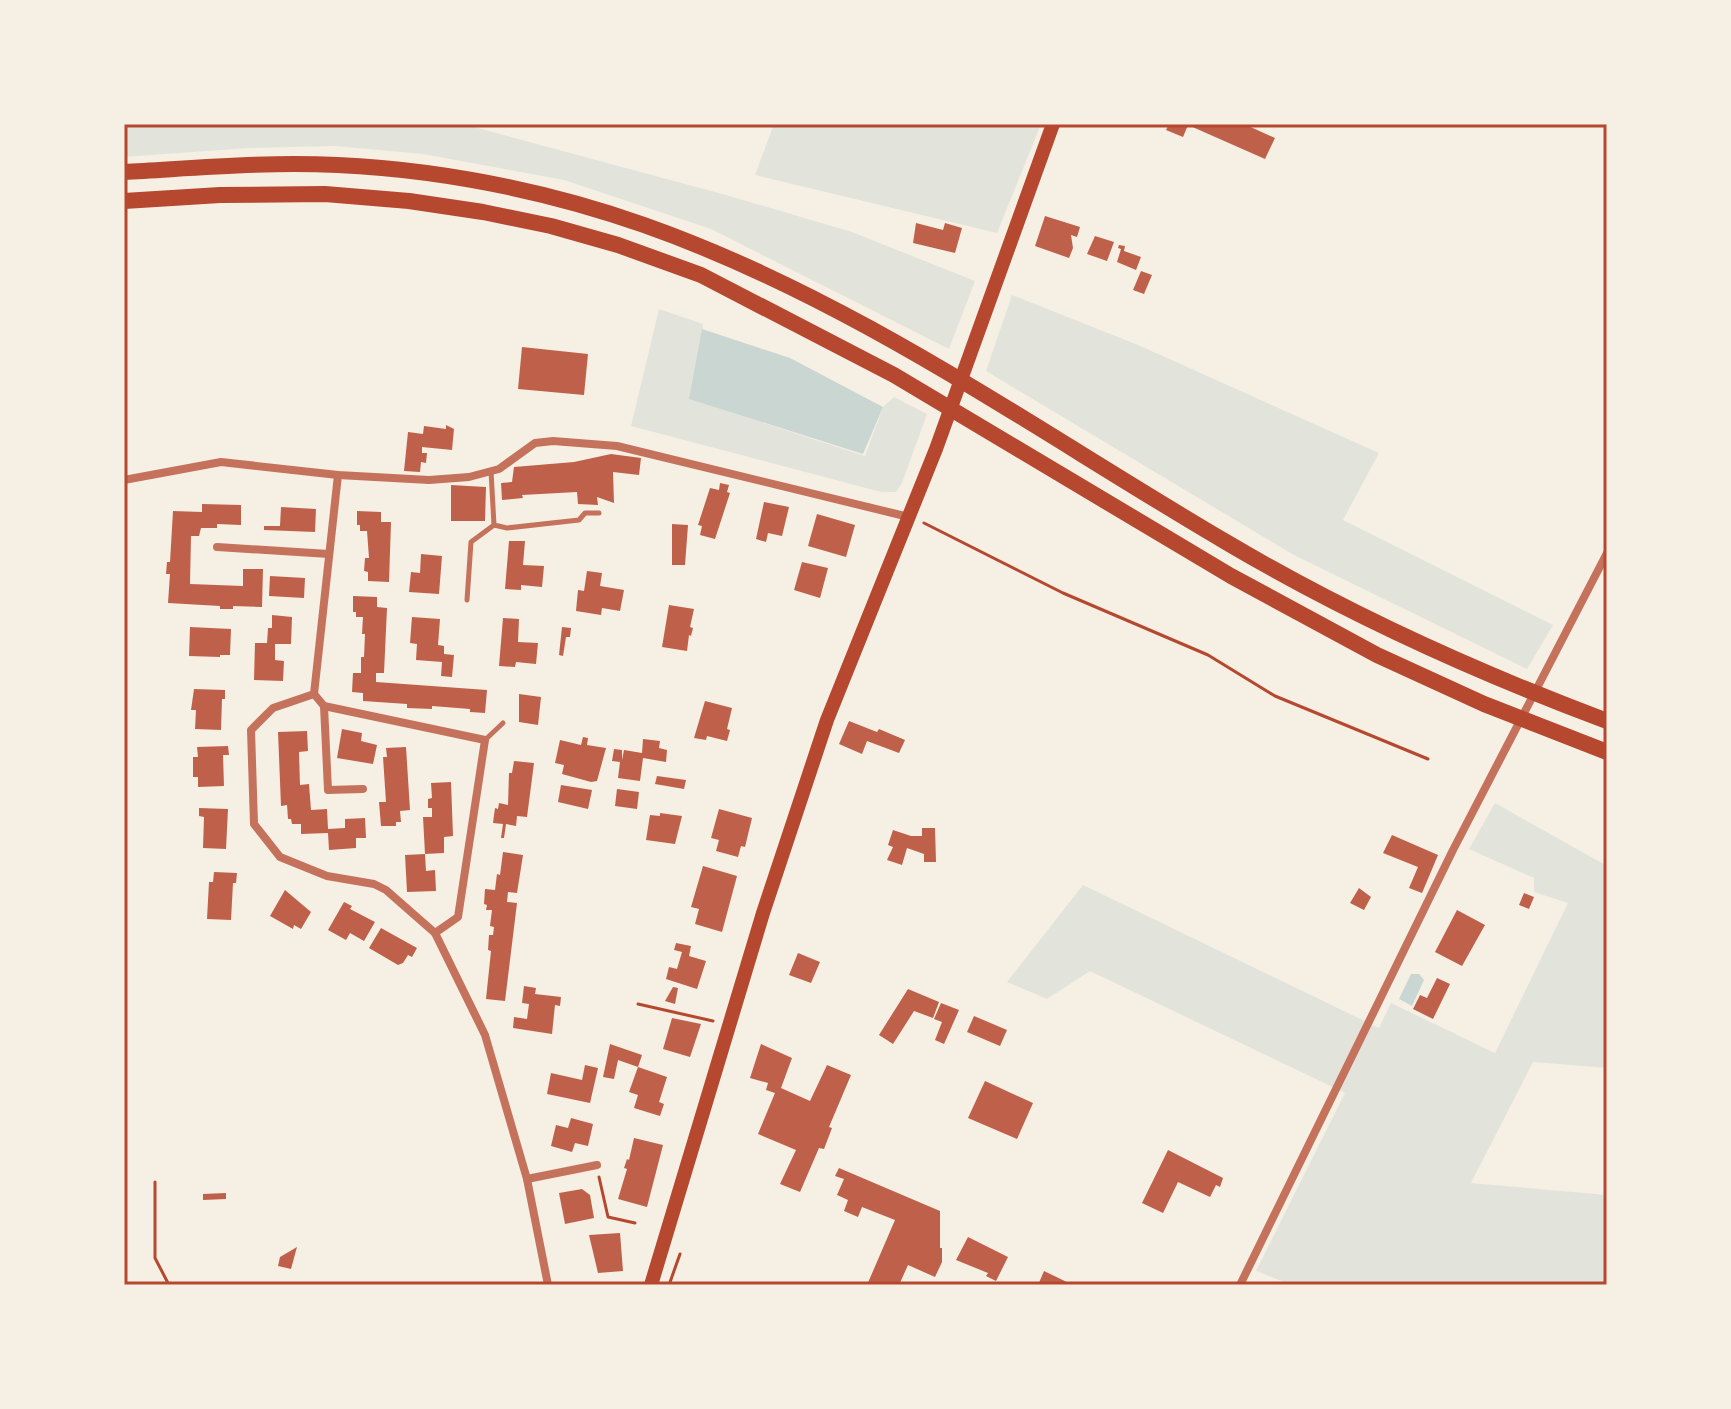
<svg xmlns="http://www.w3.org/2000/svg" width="1731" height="1409" font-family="'Space Grotesk',sans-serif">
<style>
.green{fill:#e2e4dc}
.water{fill:#c9d6d2}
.building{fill:#bf614a}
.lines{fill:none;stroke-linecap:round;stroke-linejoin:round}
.path{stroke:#b5482f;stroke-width:3}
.service{stroke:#c5725c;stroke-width:5}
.minor{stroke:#c5725c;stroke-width:8}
.secondary{stroke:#b5482f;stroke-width:14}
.trunk{stroke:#b5482f;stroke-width:16}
.neatline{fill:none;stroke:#b5482f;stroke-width:3}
</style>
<rect width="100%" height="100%" fill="#f6efe4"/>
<g class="green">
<polygon points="124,124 463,124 726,195 852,232 975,281 949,349 711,229 564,180 423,154 334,146 249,148 124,157"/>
<polygon points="774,124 1041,124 997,233 755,175"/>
<polygon points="1012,295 1138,345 1379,453 1343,520 1553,625 1527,669 1292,554 986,371"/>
<polygon points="659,309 703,324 690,399 865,456 883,407 894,397 927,414 902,483 896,492 881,492 631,426"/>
<polygon points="1495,803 1607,866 1607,1068 1533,1062 1471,1183 1607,1195 1607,1285 1292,1285 1256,1271 1345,1093 1090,971 1047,999 1007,982 1083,885 1379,1028 1391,1003 1495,1053 1568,903 1534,892 1534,878 1469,849"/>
</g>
<g class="water">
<polygon points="702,329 790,358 883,407 863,454 689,399"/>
<polygon points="1411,974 1419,974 1424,980 1412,1006 1399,999"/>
</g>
<g class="building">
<polygon points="1169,124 1244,124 1275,138 1265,159 1188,125 1183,137 1166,130"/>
<polygon points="1045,216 1080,227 1077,237 1071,235 1073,248 1069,258 1035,246"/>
<polygon points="916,223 943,230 945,223 962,228 955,253 913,243"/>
<polygon points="1095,236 1114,242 1107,261 1087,254"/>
<polygon points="1119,245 1125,246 1124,251 1141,257 1136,270 1117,262 1121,249 1118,248"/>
<polygon points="1141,271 1152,275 1144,294 1133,290"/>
<polygon points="522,347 588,354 584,395 518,389"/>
<polygon points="446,425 454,429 452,450 422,447 422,453 427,453 426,463 421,462 420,472 404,471 408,432 423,434 424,426 446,429"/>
<polygon points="611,454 641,458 639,475 613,472 614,503 597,497 598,505 578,504 577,492 522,495 523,498 502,500 501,483 512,482 514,467 574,462"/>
<polygon points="720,483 729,485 727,492 730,493 715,539 700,535 702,526 698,525 710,488 719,490"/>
<polygon points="451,485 486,487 485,521 451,521"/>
<polygon points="764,502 789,507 782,536 768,533 766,542 756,539"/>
<polygon points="202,504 241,505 241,525 217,524 217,528 201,528 199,536 191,536 190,584 243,586 243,569 263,569 262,607 233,606 233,609 220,609 220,606 168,603 170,574 166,574 167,562 170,562 173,511 202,512"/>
<polygon points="281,507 316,509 315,532 264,530 264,526 280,526"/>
<polygon points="357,511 381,512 381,522 391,522 389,582 368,581 368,572 364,571 365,558 369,558 367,531 360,531 360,525 357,525"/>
<polygon points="817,514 855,525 846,557 808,546"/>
<polygon points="672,524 688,525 685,565 672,565"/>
<polygon points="509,541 525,541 523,565 544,566 542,587 521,585 521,590 505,589"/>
<polygon points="421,554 442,556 439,594 409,592 411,572 420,573"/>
<polygon points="802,562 828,568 820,598 794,590"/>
<polygon points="587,571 602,573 600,586 624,590 620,611 602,608 601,615 576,611 578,590 584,591"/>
<polygon points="270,576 305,578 304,598 269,596"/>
<polygon points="353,596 377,597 377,607 387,608 384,673 376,673 376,682 487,690 485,713 470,712 470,709 432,706 432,709 407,708 407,704 363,701 363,693 352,692 353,673 361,673 361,657 364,657 365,634 362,634 363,617 356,617 356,612 353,612"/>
<polygon points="669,605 694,609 690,627 693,628 691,636 689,635 687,651 662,647"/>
<polygon points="272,615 292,617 291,644 275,644 275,660 284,661 283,681 254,680 255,643 267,643 268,628 272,628"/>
<polygon points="412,617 440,619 438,645 444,646 444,654 454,655 452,677 441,676 442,662 416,660 417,644 410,643"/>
<polygon points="503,618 519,619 518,642 538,643 536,664 516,662 515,667 499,666"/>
<polygon points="190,627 231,629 230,655 220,655 220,657 189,656"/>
<polygon points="562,627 571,628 570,637 566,637 563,656 559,655"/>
<polygon points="194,689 225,690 225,699 222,699 221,730 195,729 196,710 191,710"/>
<polygon points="519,694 541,697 538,725 519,722"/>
<polygon points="705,701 732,708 727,729 730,730 727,741 707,736 706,740 694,738"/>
<polygon points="849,721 877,732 879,729 905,740 899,753 867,741 862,754 839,744"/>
<polygon points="342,729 362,733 361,741 377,745 373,764 337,758"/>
<polygon points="307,731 308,751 299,752 300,785 309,784 311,810 327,809 328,829 345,828 345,819 365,818 366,838 356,838 356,848 329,850 328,833 301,834 301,824 292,824 291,819 288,819 287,805 281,806 278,732"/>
<polygon points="583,737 588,738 587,745 606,748 597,781 591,782 562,774 564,765 555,763 560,740 581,745"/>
<polygon points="643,739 660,741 659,748 667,750 666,762 643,758 640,781 618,778 620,762 612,761 614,749 622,750 622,760 624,750 642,753"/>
<polygon points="228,746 229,755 223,755 224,786 198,787 198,777 193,777 193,757 198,757 197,747"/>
<polygon points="406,747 410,810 400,811 401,822 396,822 396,826 381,826 379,802 386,802 383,757 387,757 386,748"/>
<polygon points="514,761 534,763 527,817 517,816 516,826 506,824 504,838 501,838 503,824 493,823 495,808 498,809 499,803 508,805 509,773 512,773"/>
<polygon points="657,776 686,780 684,789 655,784"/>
<polygon points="451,782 453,836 444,837 444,853 425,854 423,817 432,817 432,808 428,808 428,799 432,798 431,783"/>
<polygon points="561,785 592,790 588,809 558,802"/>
<polygon points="617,789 639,792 637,809 615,806"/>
<polygon points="199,808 228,809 226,849 203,848 204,817 199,816"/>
<polygon points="719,809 752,818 745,847 741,846 738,857 716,851 719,840 711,838"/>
<polygon points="660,813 682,816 675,844 646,840 650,815 660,816"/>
<polygon points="922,828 935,828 936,862 924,862 924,854 907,848 902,865 887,860 893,847 888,845 893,830 911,836 922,836"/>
<polygon points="1392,835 1438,855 1422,893 1409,888 1418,867 1383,853"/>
<polygon points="503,852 523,855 517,893 508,892 507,902 517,903 505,1001 486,999 491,951 488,950 489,935 493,935 494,927 490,926 492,910 486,910 487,905 484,904 485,889 495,890 497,874 500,875"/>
<polygon points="425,854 426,871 435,870 436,891 407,892 405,855"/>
<polygon points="703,866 737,876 722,932 695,924 699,909 691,907"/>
<polygon points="214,872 237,873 236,883 233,883 231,920 207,919 209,882 213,882"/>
<polygon points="1359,888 1371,897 1364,910 1350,903"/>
<polygon points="285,890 311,912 301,929 294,925 293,929 270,916"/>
<polygon points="1524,893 1534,897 1529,909 1519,905"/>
<polygon points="344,902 352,906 350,909 375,922 364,941 350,933 346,940 328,930"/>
<polygon points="1457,910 1485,925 1462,966 1435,952"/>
<polygon points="381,928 417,948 412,957 408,955 403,963 398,965 369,948"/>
<polygon points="676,943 691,946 689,956 706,961 697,989 666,979 669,967 677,969 682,952 674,950"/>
<polygon points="798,953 820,962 811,983 789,975"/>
<polygon points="1437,978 1450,984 1433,1019 1413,1009 1420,995 1427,998"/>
<polygon points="524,986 536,988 535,994 561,997 560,1006 555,1005 552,1034 513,1028 514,1017 527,1019 529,1004 522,1003"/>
<polygon points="673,987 678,988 675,1004 665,1001"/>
<polygon points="908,989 939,1002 933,1018 914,1011 893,1044 879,1035"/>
<polygon points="941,1003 959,1010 944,1044 935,1040 942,1022 934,1019"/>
<polygon points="974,1016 1007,1030 1000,1046 967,1032"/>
<polygon points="672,1018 701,1024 690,1057 663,1049"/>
<polygon points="610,1044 642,1055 638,1067 618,1060 614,1079 603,1077"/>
<polygon points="761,1044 792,1058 781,1088 810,1101 827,1065 851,1075 829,1127 832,1128 824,1149 819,1148 800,1192 780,1184 796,1150 758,1134 775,1093 766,1090 768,1083 750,1078"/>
<polygon points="585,1065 598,1068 590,1103 547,1094 551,1073 582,1080"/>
<polygon points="638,1067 667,1077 659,1102 664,1104 660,1116 634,1108 638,1095 629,1092"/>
<polygon points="985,1081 1033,1103 1017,1139 968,1118"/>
<polygon points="571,1118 593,1124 588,1146 575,1143 572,1152 551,1146 556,1125 568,1128"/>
<polygon points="634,1138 663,1145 647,1207 618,1199 627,1169 624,1168 627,1159 629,1160"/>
<polygon points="1168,1150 1223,1178 1220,1187 1216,1185 1210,1197 1178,1182 1163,1213 1142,1203"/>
<polygon points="839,1168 940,1211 940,1248 942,1248 942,1262 935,1277 908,1265 899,1285 867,1285 895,1220 862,1207 858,1217 844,1211 848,1200 837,1195 844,1179 835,1176"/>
<polygon points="582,1189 590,1195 594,1218 565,1224 559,1193"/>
<polygon points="226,1193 226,1199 203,1200 203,1194"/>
<polygon points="620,1233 623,1271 598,1273 589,1235"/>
<polygon points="968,1237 1008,1257 996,1281 986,1276 988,1273 956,1260"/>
<polygon points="297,1247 291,1269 278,1266 280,1257"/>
<polygon points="1044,1271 1073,1285 1038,1285"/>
</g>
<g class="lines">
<g class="path">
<polyline points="924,523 1063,593 1208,655 1275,696 1428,759"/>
<polyline points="638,1004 713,1021"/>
<polyline points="599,1177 608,1217 635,1223"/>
<polyline points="155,1182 155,1258 169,1285"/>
<polyline points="669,1285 680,1254"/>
</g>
<g class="service">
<polyline points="494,525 507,528 579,520 585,513 599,513"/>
<polyline points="467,600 471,542 494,525 491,471"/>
<polyline points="485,740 503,723"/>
</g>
<g class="minor">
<polyline points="338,475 314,694 273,708 251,730 254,824 280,857 327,876 374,884 386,890 435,933 485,1035 527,1179 548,1285"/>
<polyline points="124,480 221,462 338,475 429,480 469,477 499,469 535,443 553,441 617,446 909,517"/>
<polyline points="217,547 329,554"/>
<polyline points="314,694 324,706 485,740 458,917 435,933"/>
<polyline points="324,706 328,790 363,789"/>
<polyline points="527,1179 597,1165"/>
<polyline points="1240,1285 1453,850 1607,553"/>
</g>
<polyline class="secondary" points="651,1285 763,913 827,720 936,449 1053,124"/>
<g class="trunk">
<path d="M124,172C180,169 237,164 294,164C411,164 533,186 644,225C854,299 1035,430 1226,542C1346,613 1476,672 1607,721"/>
<polyline points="124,201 220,195 325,194 409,201 483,212 551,226 618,245 701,275 894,375 1231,576 1377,655 1484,704 1607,752"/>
</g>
</g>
<rect width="1731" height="1409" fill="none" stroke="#f6efe4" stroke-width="252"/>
<rect x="126" y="126" width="1479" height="1157" class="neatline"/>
</svg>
